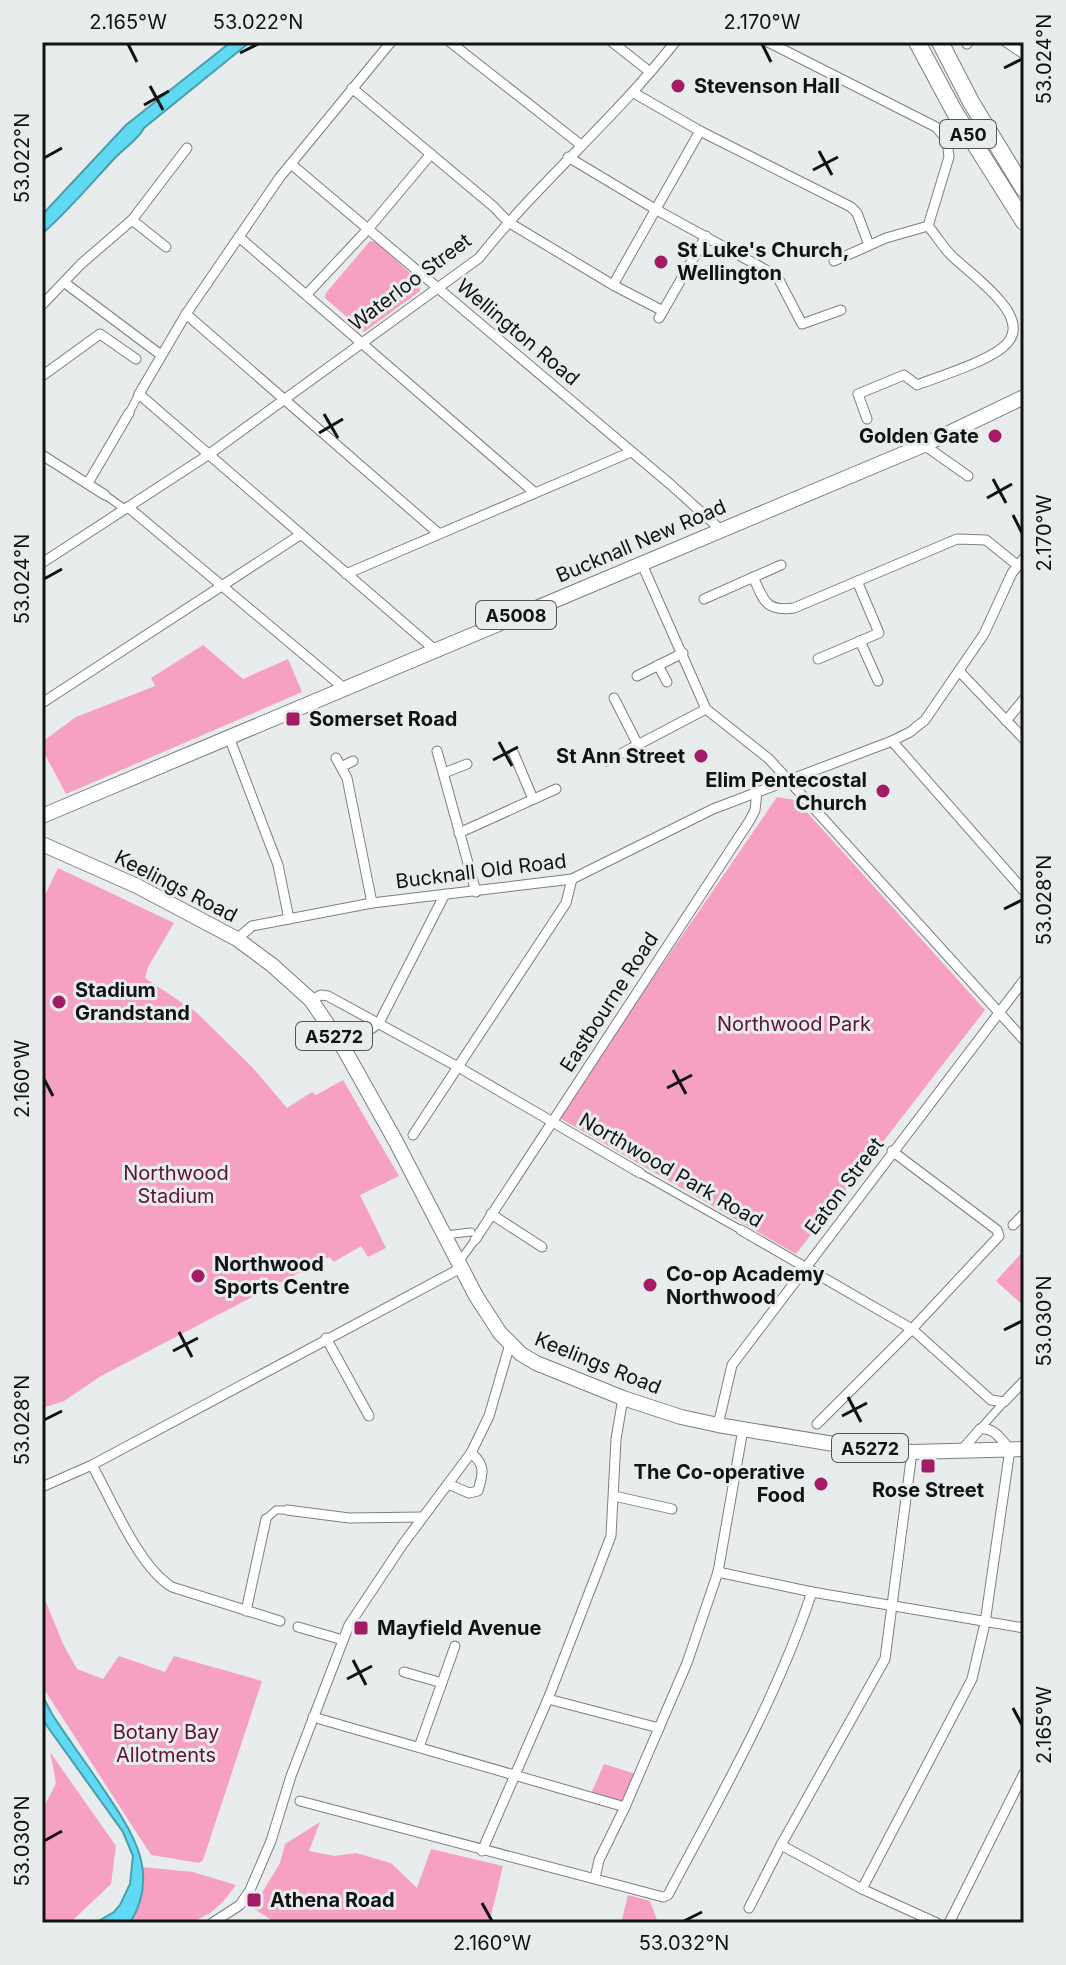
<svg xmlns="http://www.w3.org/2000/svg" width="1066" height="1965" font-family="Inter,sans-serif">
<style>
.green{fill:#f6a1c3}
.water{fill:#60d9f2;stroke:#499eaf;stroke-width:2}
.lines{fill:none;stroke-linecap:round;stroke-linejoin:round}
.pedestrian-casing{stroke:#7c7f80;stroke-width:9}
.minor-casing{stroke:#7c7f80;stroke-width:11}
.primary-casing{stroke:#7c7f80;stroke-width:16}
.trunk-casing{stroke:#7c7f80;stroke-width:18}
.pedestrian{stroke:#fff;stroke-width:7}
.minor{stroke:#fff;stroke-width:9}
.primary{stroke:#fff;stroke-width:14}
.trunk{stroke:#fff;stroke-width:16}
.ticks{fill:none;stroke:#121414;stroke-width:3}
.poi-dot{fill:#a41b65;stroke:#e8ecec;stroke-width:3}
.labels{text-anchor:middle;dominant-baseline:central;stroke-width:6;stroke-linejoin:round;paint-order:stroke}
.shield{fill:#e8ecec;stroke:#525555;stroke-width:2}
.shield-label{font-size:18px;font-weight:bold;fill:#121414}
.poi-label{font-size:20px;font-weight:bold;fill:#121414;stroke:#e8ecec;text-anchor:start}
.street-label{font-size:20px;fill:#121414;stroke:#e8ecec}
.park-label{font-size:20px;fill:#5e1239;stroke:#e8ecec}
.neatline{fill:none;stroke:#121414;stroke-width:3}
.ticks-label{font-size:20px;text-anchor:middle;fill:#121414}
</style>
<rect width="100%" height="100%" fill="#e8ecec"/>
<g class="green">
<polygon points="370,241 376,242 421,283 420,291 364,332 325,298 326,293"/>
<polygon points="203,645 243,679 288,659 302,692 66,794 42,749 42,742 76,717 155,686 151,678"/>
<polygon points="777,797 796,800 985,1010 796,1254 558,1117"/>
<polygon points="58,868 174,923 148,967 145,978 196,1012 252,1067 287,1108 312,1092 316,1095 343,1080 399,1176 360,1195 386,1248 368,1257 361,1246 334,1262 329,1257 101,1376 64,1401 42,1408 42,897 44,897"/>
<polygon points="1024,1250 1024,1306 996,1281"/>
<polygon points="42,1592 63,1644 77,1669 103,1679 119,1656 165,1672 174,1656 262,1681 203,1860 199,1863 151,1855 42,1686"/>
<polygon points="50,1752 116,1846 111,1884 74,1919 65,1923 42,1923 42,1811 56,1783"/>
<polygon points="604,1764 639,1775 625,1807 590,1796"/>
<polygon points="320,1822 309,1851 335,1856 356,1853 391,1863 417,1888 431,1849 503,1866 490,1920 501,1923 276,1923 253,1908 280,1863 285,1844"/>
<path d="M142,1867L193,1872L236,1885C203,1932 181,1923 130,1923C142,1904 145,1889 142,1867Z"/>
<polygon points="628,1895 650,1901 657,1920 648,1923 621,1923"/>
</g>
<g class="water">
<path d="M231,42H250L144,128C138,140 123,149 113,160C90,185 68,211 42,234V215L126,125Z"/>
<path d="M42,1695L52,1714C67,1737 83,1759 98,1781C128,1826 163,1870 130,1923H95L114,1912L120,1905L130,1884L133,1856L123,1832L42,1719Z"/>
</g>
<g class="lines">
<defs>
<g id="pedestrian">
<polyline points="129,413 139,394"/>
<polyline points="105,495 125,509"/>
<polyline points="640,1173 741,1230"/>
<polyline points="445,1235 471,1232"/>
<polyline points="459,1262 475,1240"/>
<polyline points="980,1429 1004,1402"/>
<polyline points="266,1519 276,1510 287,1510"/>
</g>
<g id="minor">
<polyline points="391,42 280,177 186,314 139,394 435,650"/>
<polyline points="450,42 581,145"/>
<polyline points="612,42 650,72"/>
<polyline points="768,42 936,127 947,140 949,157 928,226 886,238 834,261"/>
<polyline points="1006,42 1024,54"/>
<polyline points="967,44 968,42"/>
<polyline points="352,88 494,207 508,222 613,285 663,311"/>
<polyline points="634,93 700,131 851,207 857,213 869,245"/>
<polyline points="568,157 655,209 777,276 802,324 841,310"/>
<polyline points="291,164 670,484 720,529"/>
<polyline points="132,220 166,247"/>
<polyline points="239,237 535,493"/>
<polyline points="65,283 161,355"/>
<polyline points="613,285 700,131"/>
<polyline points="307,294 369,228 431,154"/>
<polyline points="42,305 81,264 132,220 187,148"/>
<polyline points="186,314 438,533"/>
<polyline points="659,318 706,236"/>
<polyline points="42,376 100,334 136,359"/>
<path d="M867,419L858,394L904,375L917,385C940,376 983,363 1002,348C1040,319 970,275 951,255C942,246 936,235 928,226"/>
<polyline points="924,445 968,476"/>
<polyline points="42,455 105,495"/>
<polyline points="88,483 129,413"/>
<polyline points="128,507 345,689"/>
<polyline points="641,562 706,709 769,759 790,782 1024,1040"/>
<path d="M42,563L208,455L479,258C540,181 615,119 675,42"/>
<polyline points="346,574 631,452"/>
<path d="M753,577C764,600 765,612 794,608L957,539L986,540L1017,565"/>
<polyline points="704,599 781,565"/>
<polyline points="860,641 878,681"/>
<polyline points="818,659 879,633 857,581"/>
<polyline points="658,665 667,682"/>
<polyline points="959,671 1024,739"/>
<polyline points="637,676 683,653"/>
<polyline points="614,698 638,745"/>
<polyline points="42,703 300,535"/>
<polyline points="1006,721 1024,699"/>
<polyline points="229,737 278,865 289,919"/>
<polyline points="892,741 1024,891"/>
<polyline points="437,751 476,892"/>
<polyline points="514,754 533,799"/>
<polyline points="336,758 347,778 372,903"/>
<polyline points="607,761 706,709"/>
<polyline points="341,767 353,761"/>
<polyline points="444,773 467,764"/>
<polyline points="459,833 556,789"/>
<polyline points="237,939 252,926 372,903 572,879 713,809 892,741 910,732 925,720 984,634 1012,573 1024,558"/>
<polyline points="311,1000 321,995 328,996 460,1068 640,1173"/>
<polyline points="344,1049 379,1023 445,894"/>
<polyline points="413,1135 566,903 572,879"/>
<polyline points="491,1214 542,1247"/>
<polyline points="1013,1225 1024,1214"/>
<polyline points="741,1230 912,1329 991,1400 1004,1402 1024,1381"/>
<polyline points="475,1240 750,820 755,810 757,792"/>
<polyline points="326,1338 369,1416"/>
<polyline points="817,1424 912,1329 999,1236 997,1230 892,1151"/>
<polyline points="718,1425 732,1365 1024,980"/>
<path d="M92,1465C112,1501 139,1567 172,1587L280,1621"/>
<path d="M448,1484L469,1493L478,1491C483,1474 486,1465 471,1453"/>
<polyline points="42,1487 92,1465 461,1268"/>
<polyline points="614,1496 672,1509"/>
<polyline points="287,1510 349,1518 423,1517"/>
<polyline points="718,1572 812,1592 1024,1628"/>
<polyline points="246,1611 266,1519"/>
<polyline points="298,1627 343,1640"/>
<polyline points="404,1672 442,1683"/>
<polyline points="548,1699 659,1728"/>
<polyline points="313,1717 625,1807"/>
<polyline points="419,1747 455,1646"/>
<path d="M300,1801L663,1897L668,1895C721,1795 776,1700 812,1592"/>
<polyline points="781,1845 862,1889 937,1923"/>
<polyline points="482,1851 548,1699 611,1536 616,1439 623,1398"/>
<polyline points="595,1878 599,1860 625,1807 687,1663 718,1572 743,1429"/>
<path d="M862,1889L972,1679L985,1623L1010,1449C1001,1440 995,1427 980,1429L961,1451"/>
<polyline points="749,1908 781,1845 885,1659 912,1452"/>
<polyline points="212,1923 240,1905 250,1890 271,1841 291,1776 349,1625 403,1544 471,1453 489,1416 510,1344"/>
<polyline points="949,1923 1024,1773"/>
</g>
<g id="primary">
<polyline points="42,816 924,445 1024,397"/>
<polyline points="42,844 137,886 237,939 272,965 311,1000 344,1049 395,1140 476,1296 500,1333 521,1354 536,1363 623,1398 681,1417 718,1425 852,1447 912,1452 1024,1449"/>
</g>
<g id="trunk">
<polyline points="917,42 954,111 1024,222"/>
<polyline points="940,42 971,102 1024,189"/>
</g>
</defs>
<use href="#pedestrian" class="pedestrian-casing"/>
<use href="#minor" class="minor-casing"/>
<use href="#primary" class="primary-casing"/>
<use href="#trunk" class="trunk-casing"/>
<use href="#pedestrian" class="pedestrian"/>
<use href="#minor" class="minor"/>
<use href="#primary" class="primary"/>
<use href="#trunk" class="trunk"/>
</g>
<path class="ticks" d="M128,44L137,62M762,44L771,62M240,53L258,44M1004,68L1022,59M150,86L163,110M144,105L169,91M819,151L832,175M44,158L62,148M813,170L838,157M324,414L338,438M319,433L343,419M993,479L1006,503M987,498L1012,484M1013,515L1022,533M44,579L62,569M499,742L512,766M493,760L518,747M1004,909L1022,900M673,1070L686,1094M44,1079L53,1096M667,1088L692,1075M1004,1330L1022,1321M179,1332L192,1357M173,1351L198,1338M848,1397L861,1422M842,1416L867,1403M44,1420L62,1411M353,1660L366,1685M347,1679L372,1666M1013,1708L1022,1725M44,1841L62,1831M482,1903L492,1921M684,1921L702,1912"/>
<g class="poi-dot">
<circle cx="678" cy="86" r="8"/>
<circle cx="661" cy="262" r="8"/>
<circle cx="995" cy="436" r="8"/>
<rect x="285" y="711" width="16" height="16" rx="4"/>
<circle cx="701" cy="756" r="8"/>
<circle cx="883" cy="791" r="8"/>
<circle cx="59" cy="1002" r="8"/>
<circle cx="198" cy="1276" r="8"/>
<circle cx="650" cy="1285" r="8"/>
<rect x="920" y="1458" width="16" height="16" rx="4"/>
<circle cx="821" cy="1484" r="8"/>
<rect x="353" y="1620" width="16" height="16" rx="4"/>
<rect x="246" y="1892" width="16" height="16" rx="4"/>
</g>
<g class="labels">
<g class="shield">
<rect x="940" y="120" width="56" height="28" rx="6"/>
<rect x="476" y="601" width="80" height="28" rx="6"/>
<rect x="296" y="1022" width="76" height="28" rx="6"/>
<rect x="832" y="1434" width="76" height="28" rx="6"/>
</g>
<g class="shield-label">
<text x="968" y="134">A50</text>
<text x="516" y="615">A5008</text>
<text x="334" y="1036">A5272</text>
<text x="870" y="1448">A5272</text>
</g>
<g class="poi-label">
<text x="694" y="86">Stevenson Hall</text>
<text x="677" y="250">St Luke's Church,<tspan x="677" dy="23">Wellington</tspan></text>
<text x="979" y="436" text-anchor="end">Golden Gate</text>
<text x="309" y="719">Somerset Road</text>
<text x="685" y="756" text-anchor="end">St Ann Street</text>
<text x="867" y="780" text-anchor="end">Elim Pentecostal<tspan x="867" dy="23">Church</tspan></text>
<text x="75" y="990">Stadium<tspan x="75" dy="23">Grandstand</tspan></text>
<text x="214" y="1264">Northwood<tspan x="214" dy="23">Sports Centre</tspan></text>
<text x="666" y="1274">Co-op Academy<tspan x="666" dy="23">Northwood</tspan></text>
<text x="805" y="1472" text-anchor="end">The Co-operative<tspan x="805" dy="23">Food</tspan></text>
<text x="928" y="1490" text-anchor="middle">Rose Street</text>
<text x="377" y="1628">Mayfield Avenue</text>
<text x="270" y="1900">Athena Road</text>
</g>
<g class="street-label">
<text transform="translate(410 282) rotate(-37)">Waterloo Street</text>
<text transform="translate(518 332) rotate(40)">Wellington Road</text>
<text transform="translate(641 541) rotate(-23)">Bucknall New Road</text>
<text transform="translate(481 871) rotate(-7)">Bucknall Old Road</text>
<text transform="translate(176 886) rotate(27)">Keelings Road</text>
<text transform="translate(609 1002) rotate(-57)">Eastbourne Road</text>
<text transform="translate(671 1170) rotate(30)">Northwood Park Road</text>
<text transform="translate(844 1186) rotate(-53)">Eaton Street</text>
<text transform="translate(598 1363) rotate(22)">Keelings Road</text>
</g>
<g class="park-label">
<text x="794" y="1024">Northwood Park</text>
<text x="176" y="1173">Northwood<tspan x="176" dy="23">Stadium</tspan></text>
<text x="166" y="1732">Botany Bay<tspan x="166" dy="23">Allotments</tspan></text>
</g>
</g>
<rect width="1066" height="1965" fill="none" stroke="#e8ecec" stroke-width="88"/>
<rect x="44" y="44" width="978" height="1877" class="neatline"/>
<g class="ticks-label">
<text x="128" y="29">2.165°W</text>
<text x="258" y="29">53.022°N</text>
<text x="762" y="29">2.170°W</text>
<text transform="translate(1044 59) rotate(-90)" y="7">53.024°N</text>
<text transform="translate(22 158) rotate(-90)" y="7">53.022°N</text>
<text transform="translate(1044 533) rotate(-90)" y="7">2.170°W</text>
<text transform="translate(22 579) rotate(-90)" y="7">53.024°N</text>
<text transform="translate(1044 900) rotate(-90)" y="7">53.028°N</text>
<text transform="translate(22 1079) rotate(-90)" y="7">2.160°W</text>
<text transform="translate(1044 1321) rotate(-90)" y="7">53.030°N</text>
<text transform="translate(22 1420) rotate(-90)" y="7">53.028°N</text>
<text transform="translate(1044 1725) rotate(-90)" y="7">2.165°W</text>
<text transform="translate(22 1841) rotate(-90)" y="7">53.030°N</text>
<text x="492" y="1950">2.160°W</text>
<text x="684" y="1950">53.032°N</text>
</g>
</svg>
